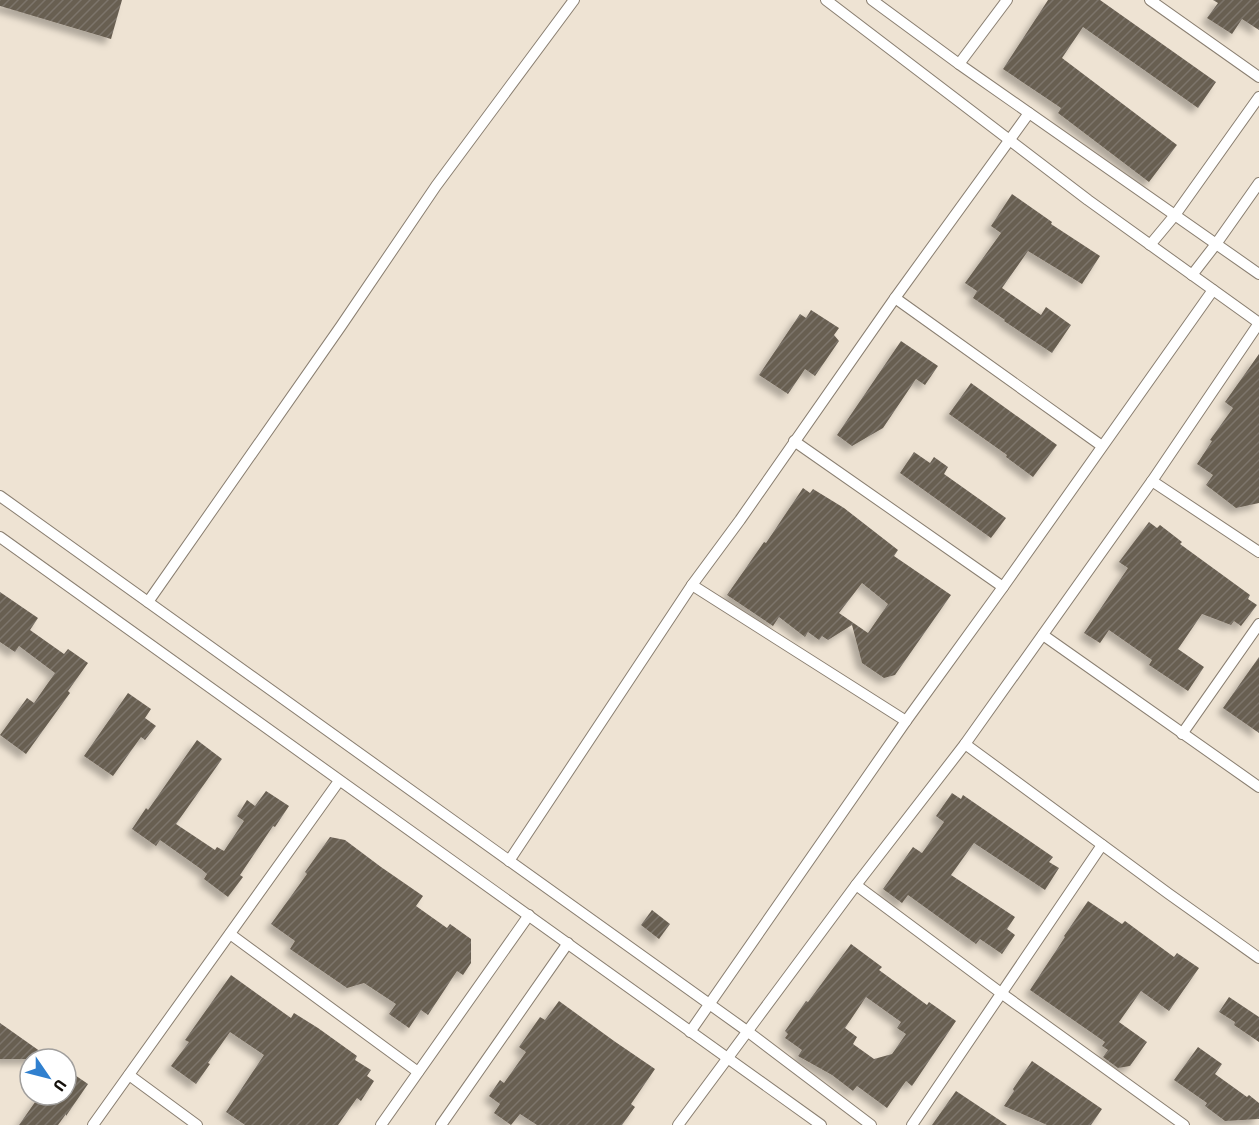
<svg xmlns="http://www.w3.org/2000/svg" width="1259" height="1125" font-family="'Asap Condensed',sans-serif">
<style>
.building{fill:url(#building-hatch);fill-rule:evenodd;filter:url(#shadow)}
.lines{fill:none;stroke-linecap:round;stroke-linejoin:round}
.lane-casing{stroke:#8a7f71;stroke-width:12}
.lane{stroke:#fff;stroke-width:10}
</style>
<defs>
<pattern id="building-hatch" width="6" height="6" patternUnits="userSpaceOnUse" patternTransform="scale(1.5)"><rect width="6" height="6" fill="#685e51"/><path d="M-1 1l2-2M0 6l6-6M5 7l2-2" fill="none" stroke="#7c746a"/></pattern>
<filter id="shadow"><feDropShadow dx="-5.5" dy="5.5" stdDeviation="3" flood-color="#0004"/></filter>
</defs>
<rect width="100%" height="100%" fill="#eee3d3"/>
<g class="building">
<polygon points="0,0 122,0 111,39 0,6"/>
<polygon points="1048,0 1100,0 1216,82 1198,108 1083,27 1062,58 1177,145 1149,182 1058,113 1061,108 1003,69"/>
<polygon points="1213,0 1259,0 1259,30 1242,19 1232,34 1207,18 1218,3"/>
<polygon points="1012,194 1052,222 1051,224 1100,256 1082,284 1028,251 1002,288 1041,315 1046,307 1071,325 1052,353 1004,321 1005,320 973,298 977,291 965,283 1001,233 991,226"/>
<polygon points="811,310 839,328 834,335 839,341 815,376 805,369 788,394 759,375 800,314 806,318"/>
<polygon points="901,341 938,366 925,385 916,379 883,428 852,446 837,435"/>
<polygon points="1259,354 1259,503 1236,508 1206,485 1213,475 1197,464 1212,441 1210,440 1233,408 1225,402"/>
<polygon points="971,383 1057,445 1033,477 1006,457 1007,455 949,414"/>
<polygon points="914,452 930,463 934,457 948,467 944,474 1006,518 991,538 900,473"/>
<path d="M803,488L810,493L813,489L844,508L898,550L894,556L951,595L895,675L884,678L862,663L852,625L828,640L822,636L819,640L808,632L805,637L779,617L773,626L727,595L764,542L766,543ZM862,583L888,604L868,633L839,613Z"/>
<polygon points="1149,522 1157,528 1160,525 1182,542 1180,544 1250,595 1248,599 1257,605 1241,626 1234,621 1231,625 1202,614 1178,649 1204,667 1188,691 1149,665 1152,660 1109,630 1100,643 1084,633 1128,568 1119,562"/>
<polygon points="0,592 38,618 30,630 64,654 68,649 88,663 68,691 70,693 26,754 0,735 27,698 34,703 55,673 19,646 15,652 0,642"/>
<polygon points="1259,657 1259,733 1223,708"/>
<polygon points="128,693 151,709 145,718 156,726 145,740 141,737 113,776 84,756"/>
<polygon points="197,740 222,759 176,824 215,850 217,847 224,851 244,821 237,816 247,800 255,806 266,791 289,806 275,827 273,826 240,875 243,877 228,897 204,879 207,874 201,869 160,840 156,846 132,829 146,808 148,810"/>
<polygon points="952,793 961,799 963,795 1037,846 1053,857 1049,862 1059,868 1045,890 974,843 951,875 1015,917 1007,929 1015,935 1002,954 980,939 976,944 908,895 902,903 883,889 913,847 922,853 944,822 936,816"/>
<polygon points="330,837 345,840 381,867 423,896 416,906 447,928 450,924 471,939 471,963 463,975 457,971 428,1015 421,1010 409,1028 389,1014 396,1004 364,983 347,988 290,949 295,941 271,924 307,874 305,872"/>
<polygon points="1088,901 1122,924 1125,921 1174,957 1177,953 1199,968 1169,1011 1141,991 1119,1022 1147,1042 1130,1066 1118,1068 1103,1057 1108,1050 1102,1046 1105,1042 1030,990 1065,937 1064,936"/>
<polygon points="652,910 670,924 659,939 641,925"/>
<path d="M851,944L882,967L879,970L927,1005L929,1002L956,1021L912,1086L906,1081L887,1108L857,1086L853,1091L832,1075L798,1056L802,1050L785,1038L788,1034L785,1031L806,1001L808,1002ZM866,997L901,1022L897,1028L906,1034L892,1054L874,1059L853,1044L857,1037L845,1028Z"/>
<polygon points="231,975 291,1018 294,1013 318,1028 357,1056 355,1060 371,1070 367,1076 374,1081 361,1101 357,1098 338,1125 245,1125 226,1112 264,1055 230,1032 208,1063 210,1064 196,1084 171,1066 189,1042 185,1040"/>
<polygon points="1229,997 1259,1017 1259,1042 1234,1025 1235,1022 1219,1012"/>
<polygon points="559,1001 614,1041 655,1069 631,1104 635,1107 622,1125 537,1125 520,1114 511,1125 494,1113 500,1104 489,1096 500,1080 504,1083 526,1052 519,1047 540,1017 545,1020"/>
<polygon points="0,1023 51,1059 0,1059"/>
<polygon points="1198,1047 1222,1064 1215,1074 1247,1097 1249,1095 1259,1103 1259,1119 1225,1121 1205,1106 1207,1103 1174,1080"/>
<polygon points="1032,1061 1102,1109 1091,1125 1047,1125 1004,1106 1014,1091 1013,1089"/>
<polygon points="66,1069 88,1084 66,1116 66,1114 58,1125 19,1125 40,1095 66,1095"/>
<polygon points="956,1091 1007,1125 932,1125"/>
</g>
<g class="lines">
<defs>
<g id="lane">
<polyline points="826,0 1088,200 1259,323"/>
<polyline points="872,0 959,64 1259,274"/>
<polyline points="1150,0 1259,77"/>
<polyline points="959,64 1007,0"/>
<polyline points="1150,245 1175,215 1259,97"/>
<polyline points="1192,275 1216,244 1259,183"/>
<polyline points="895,298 1102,446"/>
<polyline points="794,441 1003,587"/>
<polyline points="1152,481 1259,552"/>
<polyline points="0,496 747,1031 871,1125"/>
<polyline points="0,537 821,1125"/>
<polyline points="692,585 906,721"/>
<polyline points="148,602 341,326 436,186 574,0"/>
<polyline points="1043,635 1259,787"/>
<polyline points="1182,734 1259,624"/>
<polyline points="965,744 1169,894 1259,958"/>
<polyline points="509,861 692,585 740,520 895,298 1029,113"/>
<polyline points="856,885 1001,993 1184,1125"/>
<polyline points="230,934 418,1072"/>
<polyline points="690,1032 906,721 1003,587 1213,290"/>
<polyline points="129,1075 197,1125"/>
<polyline points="93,1125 339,781"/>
<polyline points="381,1125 529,915"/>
<polyline points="441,1125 568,943"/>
<polyline points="678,1125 856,885 965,744 1152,481 1259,323"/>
<polyline points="912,1125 1102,845"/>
</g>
</defs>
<use href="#lane" class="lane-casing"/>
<use href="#lane" class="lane"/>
</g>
<g transform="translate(48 1077) rotate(125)"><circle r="28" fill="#ffffff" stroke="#a19f9d" stroke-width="1.5"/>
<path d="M0-4.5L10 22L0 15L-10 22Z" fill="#3080cf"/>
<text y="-9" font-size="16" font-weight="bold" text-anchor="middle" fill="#14100b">U</text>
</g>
</svg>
